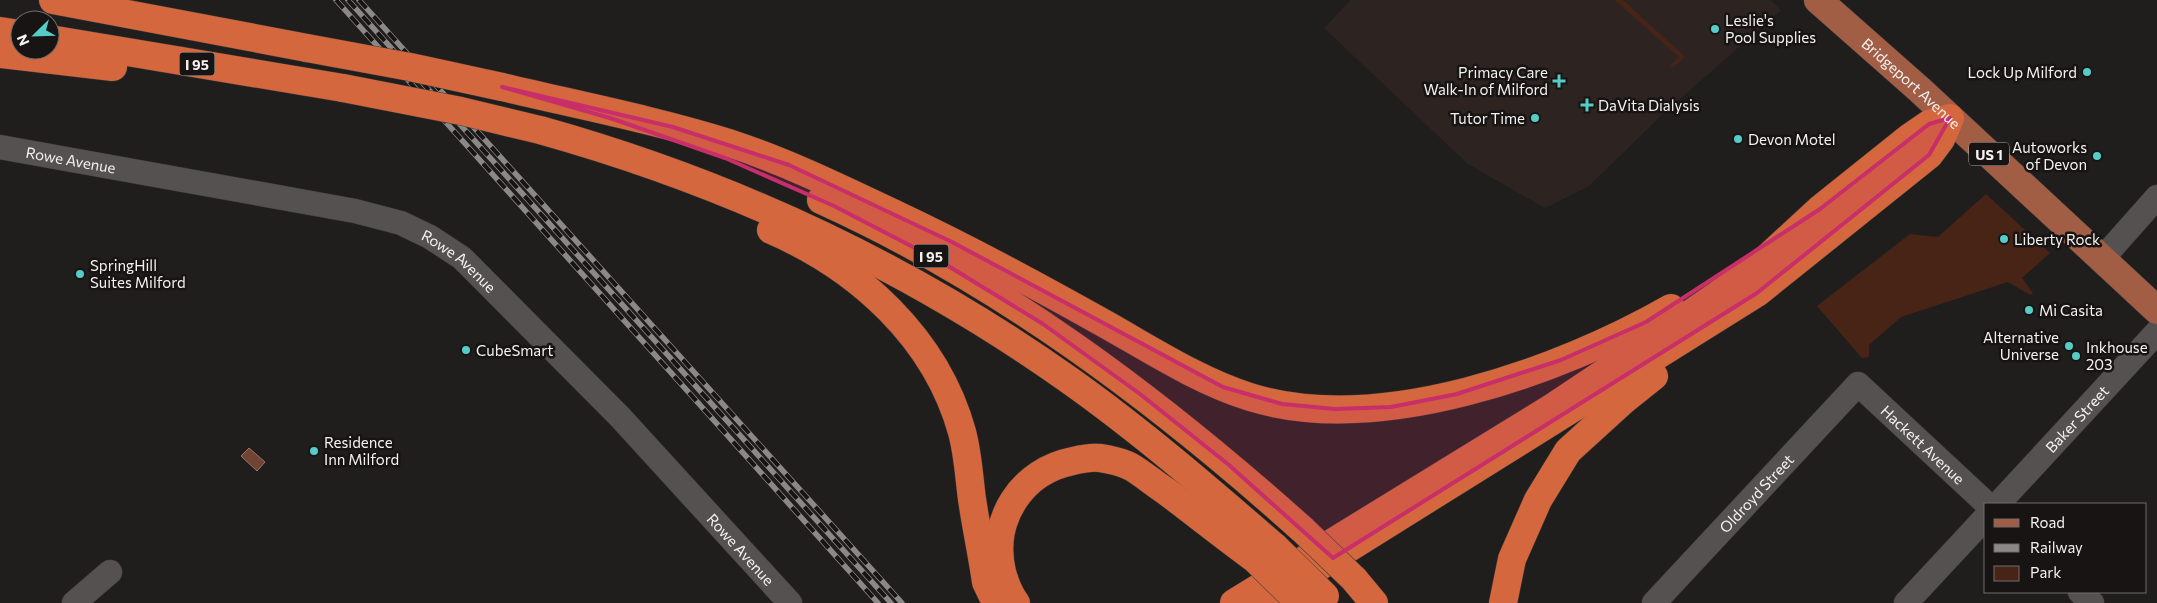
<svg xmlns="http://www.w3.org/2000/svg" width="2157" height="603" font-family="Commissioner,sans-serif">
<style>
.built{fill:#2d2421}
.green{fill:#482417}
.water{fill:#714332;stroke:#98786b}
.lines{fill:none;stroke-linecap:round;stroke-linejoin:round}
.minor-casing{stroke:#3d3b3a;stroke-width:25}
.major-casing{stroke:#3d3b3a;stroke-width:29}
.highway-casing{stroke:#3d3b3a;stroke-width:29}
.minor{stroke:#555150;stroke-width:24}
.major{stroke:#a15e45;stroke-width:28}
.highway{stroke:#d4673d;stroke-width:28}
.rail-casing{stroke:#8b8988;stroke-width:5.5}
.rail{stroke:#171413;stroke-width:4;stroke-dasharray:11;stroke-linecap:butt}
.highway-bridge-casing{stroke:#3d3b3a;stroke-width:29;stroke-linecap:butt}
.highway-bridge{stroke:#d4673d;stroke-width:28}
.marked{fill:#c72e6a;fill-opacity:0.2;stroke:#c72e6a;stroke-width:4;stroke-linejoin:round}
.poi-dot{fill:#54cdc7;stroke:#171413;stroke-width:2}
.labels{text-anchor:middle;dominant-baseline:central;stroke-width:5;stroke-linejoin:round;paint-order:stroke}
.shield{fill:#171413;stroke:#b2afae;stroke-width:1}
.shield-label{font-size:14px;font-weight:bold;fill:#f4f2f1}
.poi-label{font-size:15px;fill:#f4f2f1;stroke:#171413;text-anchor:start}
.street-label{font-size:15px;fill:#f4f2f1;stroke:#171413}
</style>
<rect width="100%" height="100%" fill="#201e1d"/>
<polygon class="built" points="1351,0 1770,0 1781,10 1664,113 1589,186 1545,208 1468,164 1324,28"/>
<g class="green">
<polygon points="1615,0 1623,0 1685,57 1672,68 1671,65 1679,57"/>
<polygon points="1986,194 2050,253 2022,278 2033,293 2030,295 2008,282 1901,317 1869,345 1869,357 1862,358 1817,306 1910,234 1938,237"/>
</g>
<polygon class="water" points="249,448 265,462 257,471 241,456"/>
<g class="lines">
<defs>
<g id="minor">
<path id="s1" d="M0,147L355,211L401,223L430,237L462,258L620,417L790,603"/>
<polyline points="2102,259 2157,197"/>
<path id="s2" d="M1998,504L2157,332"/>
<polyline points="2080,592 2092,603"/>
<polyline points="74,603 110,572"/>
<path id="s3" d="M1654,603L1858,384L1987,504"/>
<polyline points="1906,603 1986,517"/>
</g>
<g id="major">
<path id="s4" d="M1818,0L1920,90L2157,310"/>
</g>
<g id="highway">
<polyline points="53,0 307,48"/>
<polyline points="0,31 20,34"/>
<polyline points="50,39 343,88"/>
<polyline points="0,54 113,67"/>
<path d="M502,87C578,105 655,120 729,143C787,162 842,189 897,215C965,247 1032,283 1098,320C1147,347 1196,380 1250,397C1379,437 1559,372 1671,308"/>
<path d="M540,130C730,183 908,266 1069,380C1141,431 1208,489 1275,547"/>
<path d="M821,200C1000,281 1158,400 1303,530"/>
<path d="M771,230C859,268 936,338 962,432C968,454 969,477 972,499C976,527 982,554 986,582L996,603"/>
<polyline points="1354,579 1374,603"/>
<path d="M1016,603C1009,594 1005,583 1002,572C990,520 1021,471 1073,461C1081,459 1092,457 1100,458C1109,459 1125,463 1133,468C1144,475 1155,484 1167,492C1196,514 1225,537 1255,559"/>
<polyline points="1234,603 1553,407 1619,363 1719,294 1768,257 1820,209 1910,137 1929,124 1950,118 1941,139 1929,155 1757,293 1261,603"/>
<polyline points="1503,603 1512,559 1538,500 1568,451 1624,400 1654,376"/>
</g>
</defs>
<use href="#minor" class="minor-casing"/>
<use href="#major" class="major-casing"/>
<use href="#highway" class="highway-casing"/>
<use href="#minor" class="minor"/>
<use href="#major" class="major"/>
<use href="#highway" class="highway"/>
<defs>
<g id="rail">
<polyline points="336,0 878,603"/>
<polyline points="348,0 891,603"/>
<polyline points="359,0 902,603"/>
</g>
</defs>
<use href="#rail" class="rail-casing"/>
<use href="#rail" class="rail"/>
<defs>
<g id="highway-bridge">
<polyline points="307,48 410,67 502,87"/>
<polyline points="343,88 461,111 540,130"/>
<polyline points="1303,530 1354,579"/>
<polyline points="1275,547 1325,596"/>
<polyline points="1255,559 1300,603"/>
</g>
</defs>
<use href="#highway-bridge" class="highway-bridge-casing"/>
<use href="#highway-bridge" class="highway-bridge"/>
</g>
<path class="marked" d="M502,87L673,127L789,165L952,242L1223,387L1282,404L1335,409L1391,407L1457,394L1561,360L1646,322L1820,209L1929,124L1950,118L1929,155L1757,293L1333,558L1229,465L1140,394L1043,324L940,261L834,206L725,158L610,118Z"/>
<g class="poi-dot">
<circle cx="1715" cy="29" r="5"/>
<circle cx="2087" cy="72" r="5"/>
<path d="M1556.5 73.5h5v5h5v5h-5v5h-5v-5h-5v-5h5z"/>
<path d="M1584.5 97.5h5v5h5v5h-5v5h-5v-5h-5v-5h5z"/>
<circle cx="1535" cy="118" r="5"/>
<circle cx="1738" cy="139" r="5"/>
<circle cx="2097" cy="156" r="5"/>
<circle cx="2004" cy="239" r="5"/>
<circle cx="80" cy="274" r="5"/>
<circle cx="2029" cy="310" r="5"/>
<circle cx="2069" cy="346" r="5"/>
<circle cx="466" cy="350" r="5"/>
<circle cx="2076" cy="356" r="5"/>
<circle cx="314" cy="451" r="5"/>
</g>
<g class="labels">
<g class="shield">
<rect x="179.5" y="52.5" width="35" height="23" rx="4"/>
<rect x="1969" y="142.5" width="40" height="23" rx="4"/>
<rect x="913.5" y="244.5" width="35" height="23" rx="4"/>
</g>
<g class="shield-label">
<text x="197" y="64">I 95</text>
<text x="1989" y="154">US 1</text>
<text x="931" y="256">I 95</text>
</g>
<g class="poi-label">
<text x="1725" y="20">Leslie's<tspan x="1725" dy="17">Pool Supplies</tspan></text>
<text x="1548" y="72" text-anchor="end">Primacy Care<tspan x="1548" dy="17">Walk-In of Milford</tspan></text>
<text x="2077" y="72" text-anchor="end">Lock Up Milford</text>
<text x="1598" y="105">DaVita Dialysis</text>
<text x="1525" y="118" text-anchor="end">Tutor Time</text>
<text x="1748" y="139">Devon Motel</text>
<text x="2087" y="147" text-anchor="end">Autoworks<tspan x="2087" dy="17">of Devon</tspan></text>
<text x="2014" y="239">Liberty Rock</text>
<text x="90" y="265">SpringHill<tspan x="90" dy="17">Suites Milford</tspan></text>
<text x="2039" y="310">Mi Casita</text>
<text x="2059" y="337" text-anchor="end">Alternative<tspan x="2059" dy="17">Universe</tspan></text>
<text x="2086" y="347">Inkhouse<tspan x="2086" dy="17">203</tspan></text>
<text x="476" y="350">CubeSmart</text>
<text x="324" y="442">Residence<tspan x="324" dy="17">Inn Milford</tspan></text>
</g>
<g class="street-label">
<text stroke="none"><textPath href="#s4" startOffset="125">Bridgeport Avenue</textPath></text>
<text stroke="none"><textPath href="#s1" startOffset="72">Rowe Avenue</textPath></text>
<text stroke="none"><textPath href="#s1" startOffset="478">Rowe Avenue</textPath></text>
<text stroke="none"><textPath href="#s2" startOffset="116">Baker Street</textPath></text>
<text stroke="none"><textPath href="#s3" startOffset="388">Hackett Avenue</textPath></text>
<text stroke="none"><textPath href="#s3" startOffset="150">Oldroyd Street</textPath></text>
<text stroke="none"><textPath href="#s1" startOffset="882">Rowe Avenue</textPath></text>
</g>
</g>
<rect x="1984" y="503" width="162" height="90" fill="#171413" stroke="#6f6d6c"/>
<rect x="1994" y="519" width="25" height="8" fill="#a15e45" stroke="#6f6d6c"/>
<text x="2030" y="528" font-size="15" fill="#f4f2f1">Road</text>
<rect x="1994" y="544" width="25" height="8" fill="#8b8988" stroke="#6f6d6c"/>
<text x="2030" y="553" font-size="15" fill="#f4f2f1">Railway</text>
<rect x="1994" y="566" width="25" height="15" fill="#482417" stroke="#6f6d6c"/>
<text x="2030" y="578" font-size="15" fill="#f4f2f1">Park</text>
<g transform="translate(35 35) rotate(247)"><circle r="24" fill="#171413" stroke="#6f6d6c"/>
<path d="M0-4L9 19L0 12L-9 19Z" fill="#54cdc7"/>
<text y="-8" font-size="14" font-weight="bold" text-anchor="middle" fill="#f4f2f1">N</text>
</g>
</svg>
